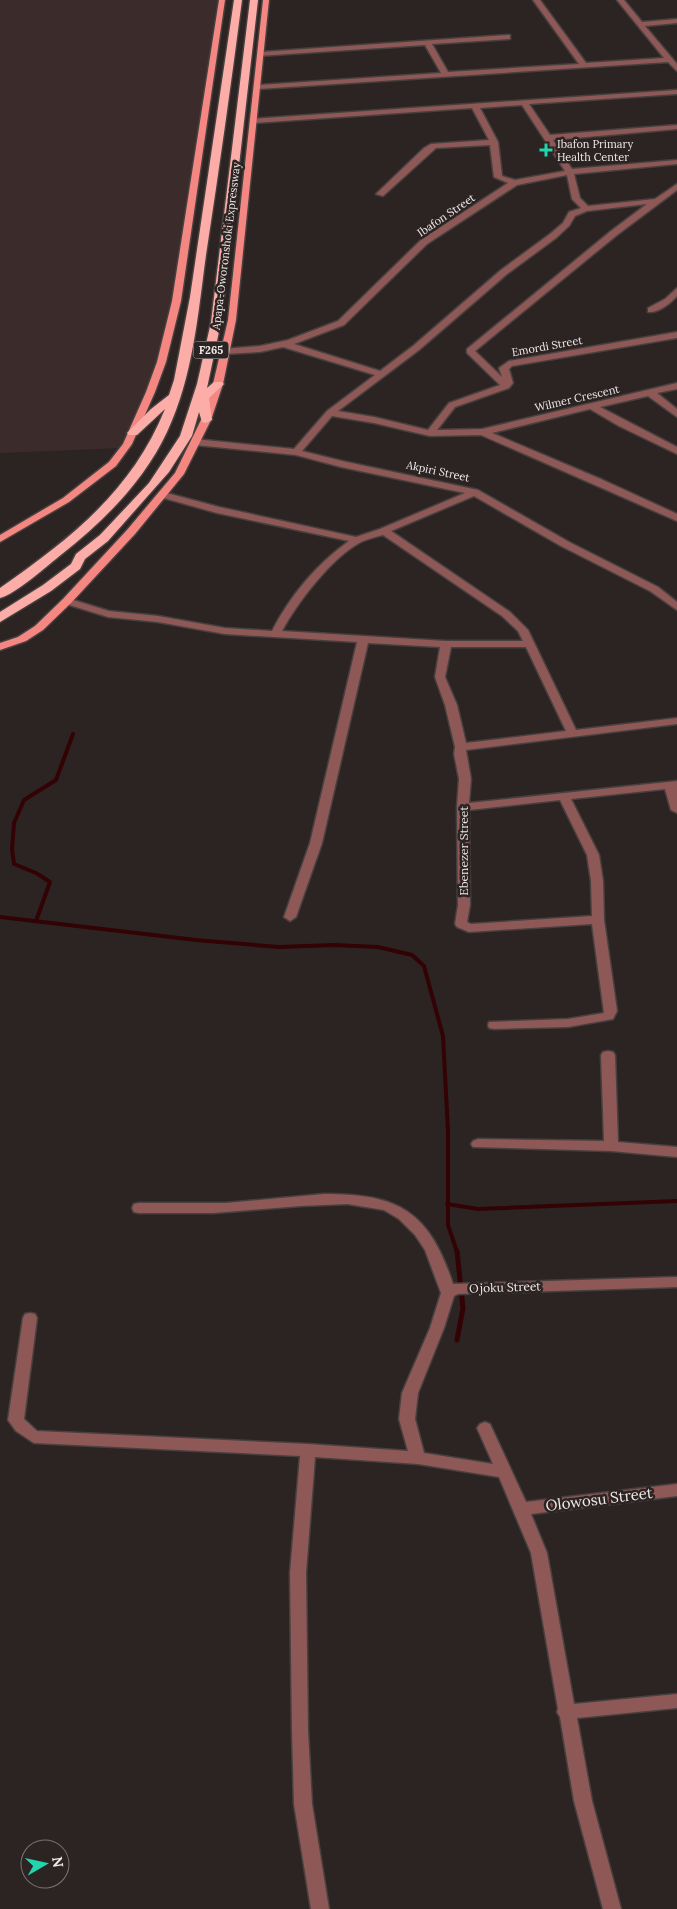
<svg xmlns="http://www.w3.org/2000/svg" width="677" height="1909" font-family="Lora,serif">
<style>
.built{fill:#3b2c2b}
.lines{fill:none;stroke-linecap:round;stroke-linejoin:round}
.stream-far1{stroke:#330205;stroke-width:4}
.stream{stroke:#330205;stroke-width:5}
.street-casing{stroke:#47403f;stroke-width:3}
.primary-casing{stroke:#47403f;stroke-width:3}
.highway-casing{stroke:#47403f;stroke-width:3}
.street{fill:#8d5855;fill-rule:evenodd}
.primary{fill:#f48782;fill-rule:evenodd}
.highway{fill:#fdada8;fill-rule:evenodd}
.poi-dot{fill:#22d5af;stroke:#2c2423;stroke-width:2}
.labels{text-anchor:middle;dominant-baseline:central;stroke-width:5;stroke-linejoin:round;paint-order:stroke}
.far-poi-label{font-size:11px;fill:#efe9e8;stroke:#2c2423;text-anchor:start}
.far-street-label{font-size:11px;fill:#efe9e8;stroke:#2c2423}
.shield{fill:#2c2423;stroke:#b4aead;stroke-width:1}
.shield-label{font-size:11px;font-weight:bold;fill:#efe9e8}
.street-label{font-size:12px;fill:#efe9e8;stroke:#2c2423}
.near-street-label{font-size:15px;fill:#efe9e8;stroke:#2c2423}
</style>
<rect width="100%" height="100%" fill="#2c2423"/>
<polygon class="built" points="0,0 225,0 185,252 157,380 121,448 0,453"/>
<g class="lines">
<g class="stream-far1">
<polyline points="0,917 196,940 279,947 334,945 378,947 412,955 424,966 443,1036 448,1131 448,1225 457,1252"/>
<polyline points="36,921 50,882 36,873 14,864 12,849 14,823 24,800 56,780 73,734"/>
<polyline points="447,1204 478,1209 677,1201"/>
</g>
<polyline class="stream" points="457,1251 463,1308 457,1340"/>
<defs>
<g id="street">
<polygon points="533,0 540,0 586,63 664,58 617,0 624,0 642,22 677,19 677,23 645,26 677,64 677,71 668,62 259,89 255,87 259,85 441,73 425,45 258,56 258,52 261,52 507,35 510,35 510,39 432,44 448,72 579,64"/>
<path d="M677,90V94L529,104L550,135L677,125V129L553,140L572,169L677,160V164L574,174L580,198L588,206L655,199L677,184V190L617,235L475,351L502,377L499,368L509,361L677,332V338L512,366L509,369L513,383L509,388L455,407L437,430L482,429L677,383V389L657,393L677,409V417L648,396L600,407L677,447V454L619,426L590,409L492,433L603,480L677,514V521L481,435L430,436L374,423L332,416L302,451L342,461L478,490L569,542L658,587L677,602V610L650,591L561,546L474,496L391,531L510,612L528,630L576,730L677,718V724L466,750L471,779L469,803L677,781V813L671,810L665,789L571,799L599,855L603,881L604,920L617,1011L613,1019L568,1027L494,1029L489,1028L488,1025L489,1022L568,1019L604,1013L592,924L469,932L457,927L455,924L458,905L457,807L459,779L454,754L455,747L445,705L435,677L440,647L368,643L322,843L296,917L290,921L284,917L310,843L357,642L225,634L158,622L108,617L63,603L62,601L67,598L109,611L158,616L225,628L272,631C290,596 317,564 349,541L217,513L160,497V493L163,492L219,507L356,537L380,529L465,493L341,467L296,455L195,445L190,442L195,439L294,449L327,411L375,375L283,347L260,352L226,354L221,351L223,349L260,346L288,340L338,321L421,240L508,183L494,177L490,145L436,148L383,196L376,194L424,148L431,144L489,140L472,108L253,123H250V119ZM522,105L565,171L515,180L502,176L498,142L480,108ZM567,175L572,199L581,208L569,212L563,223L550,234L501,270L413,346L380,371L294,344L344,325L427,244L517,185ZM647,204L611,231L467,349V353L500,385L449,403L428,430L374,417L338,411L419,350L507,274L556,238L569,226L575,216L587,211ZM383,535L502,616L518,631L523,641H446L282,631C297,603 332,557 361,542C367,539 376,537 383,535ZM451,647H526L566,731L466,743L457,705L445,677ZM560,800L587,855L591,881L592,916L471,924L467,922L470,905L469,810Z"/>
<path d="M677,288V296C670,304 658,313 648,312V308L665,299Z"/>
<polygon points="608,1051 613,1052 615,1055 618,1142 677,1147 677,1157 611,1151 473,1147 471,1144 473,1141 478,1139 604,1141 601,1055 603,1052"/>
<path d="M324,1194C399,1194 429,1211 453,1284L677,1277V1287L458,1294L454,1296L444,1328L418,1393L415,1419L424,1453L493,1464L477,1428L480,1424L485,1422L490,1424L526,1502L677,1484V1496L531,1514L547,1553L574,1704L677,1694V1708L577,1718L592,1801L621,1909H603L574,1801L560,1717L557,1712L558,1709L531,1553L499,1477L418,1464L315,1457L306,1573L308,1731L312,1804L329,1909H311L294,1804L292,1731L290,1573L300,1456L34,1443L16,1431L8,1420L23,1318L25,1314L30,1313L35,1314L37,1318L24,1419L37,1431L308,1444L408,1451L399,1419L402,1393L430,1328L441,1293L425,1250L415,1235L399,1219L384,1210L347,1204L301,1206L214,1213H139L134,1212L132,1208L134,1204L139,1203H226Z"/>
</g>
<g id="primary">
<polygon points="219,0 225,0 181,301 166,362 155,392 132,444 116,466 69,502 0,542 0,535 63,498 109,462 123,444 146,392 157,362 172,301"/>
<polygon points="263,0 269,0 236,320 223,384 211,420 184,474 135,534 71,603 43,630 26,641 0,650 0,643 18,637 35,626 63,599 127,530 175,473 201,420 213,384 228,320"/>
</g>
<g id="highway">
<path d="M234,0H242C231,85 219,170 206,255C198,314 193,377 167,432C144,481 104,521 62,554C48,565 16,594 0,598V588C70,539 132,491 165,409L137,435H129L127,433L151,409L169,395L174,380L190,297Z"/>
<polygon points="250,0 258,0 221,322 207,388 214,382 222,382 224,384 209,398 212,420 206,423 202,422 199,412 192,436 169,472 108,541 85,559 80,569 51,591 0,622 0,612 43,585 71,564 76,554 100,535 149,483 180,436 197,384 211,322"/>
</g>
</defs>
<use href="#street" class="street-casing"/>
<use href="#primary" class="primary-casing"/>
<use href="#highway" class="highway-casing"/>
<use href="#street" class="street"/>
<use href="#primary" class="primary"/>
<use href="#highway" class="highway"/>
</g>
<path class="poi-dot" d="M543.5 142.5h5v5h5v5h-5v5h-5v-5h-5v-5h5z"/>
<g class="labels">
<g class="far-poi-label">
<text x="557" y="144">Ibafon Primary<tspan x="557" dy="13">Health Center</tspan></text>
</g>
<g class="far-street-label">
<text transform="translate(446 215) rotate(-34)">Ibafon Street</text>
<text transform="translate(226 246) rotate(-83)">Apapa-Oworonshoki Expressway</text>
<text transform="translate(547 346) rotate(-10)">Emordi Street</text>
<text transform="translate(577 398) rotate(-13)">Wilmer Crescent</text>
<text transform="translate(438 471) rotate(12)">Akpiri Street</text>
</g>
<rect class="shield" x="193.5" y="341.5" width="35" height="17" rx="4"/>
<g class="shield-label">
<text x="211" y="350">F265</text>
</g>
<g class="street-label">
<text transform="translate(463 851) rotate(-90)">Ebenezer Street</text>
<text transform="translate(505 1287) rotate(-2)">Ojoku Street</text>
</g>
<g class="near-street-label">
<text transform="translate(599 1499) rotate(-7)">Olowosu Street</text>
</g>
</g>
<g transform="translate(45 1864) rotate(81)"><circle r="24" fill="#2c2423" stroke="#7a7372"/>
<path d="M0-4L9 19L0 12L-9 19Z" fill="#22d5af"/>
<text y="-8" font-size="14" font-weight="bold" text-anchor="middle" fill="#efe9e8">N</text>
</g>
</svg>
